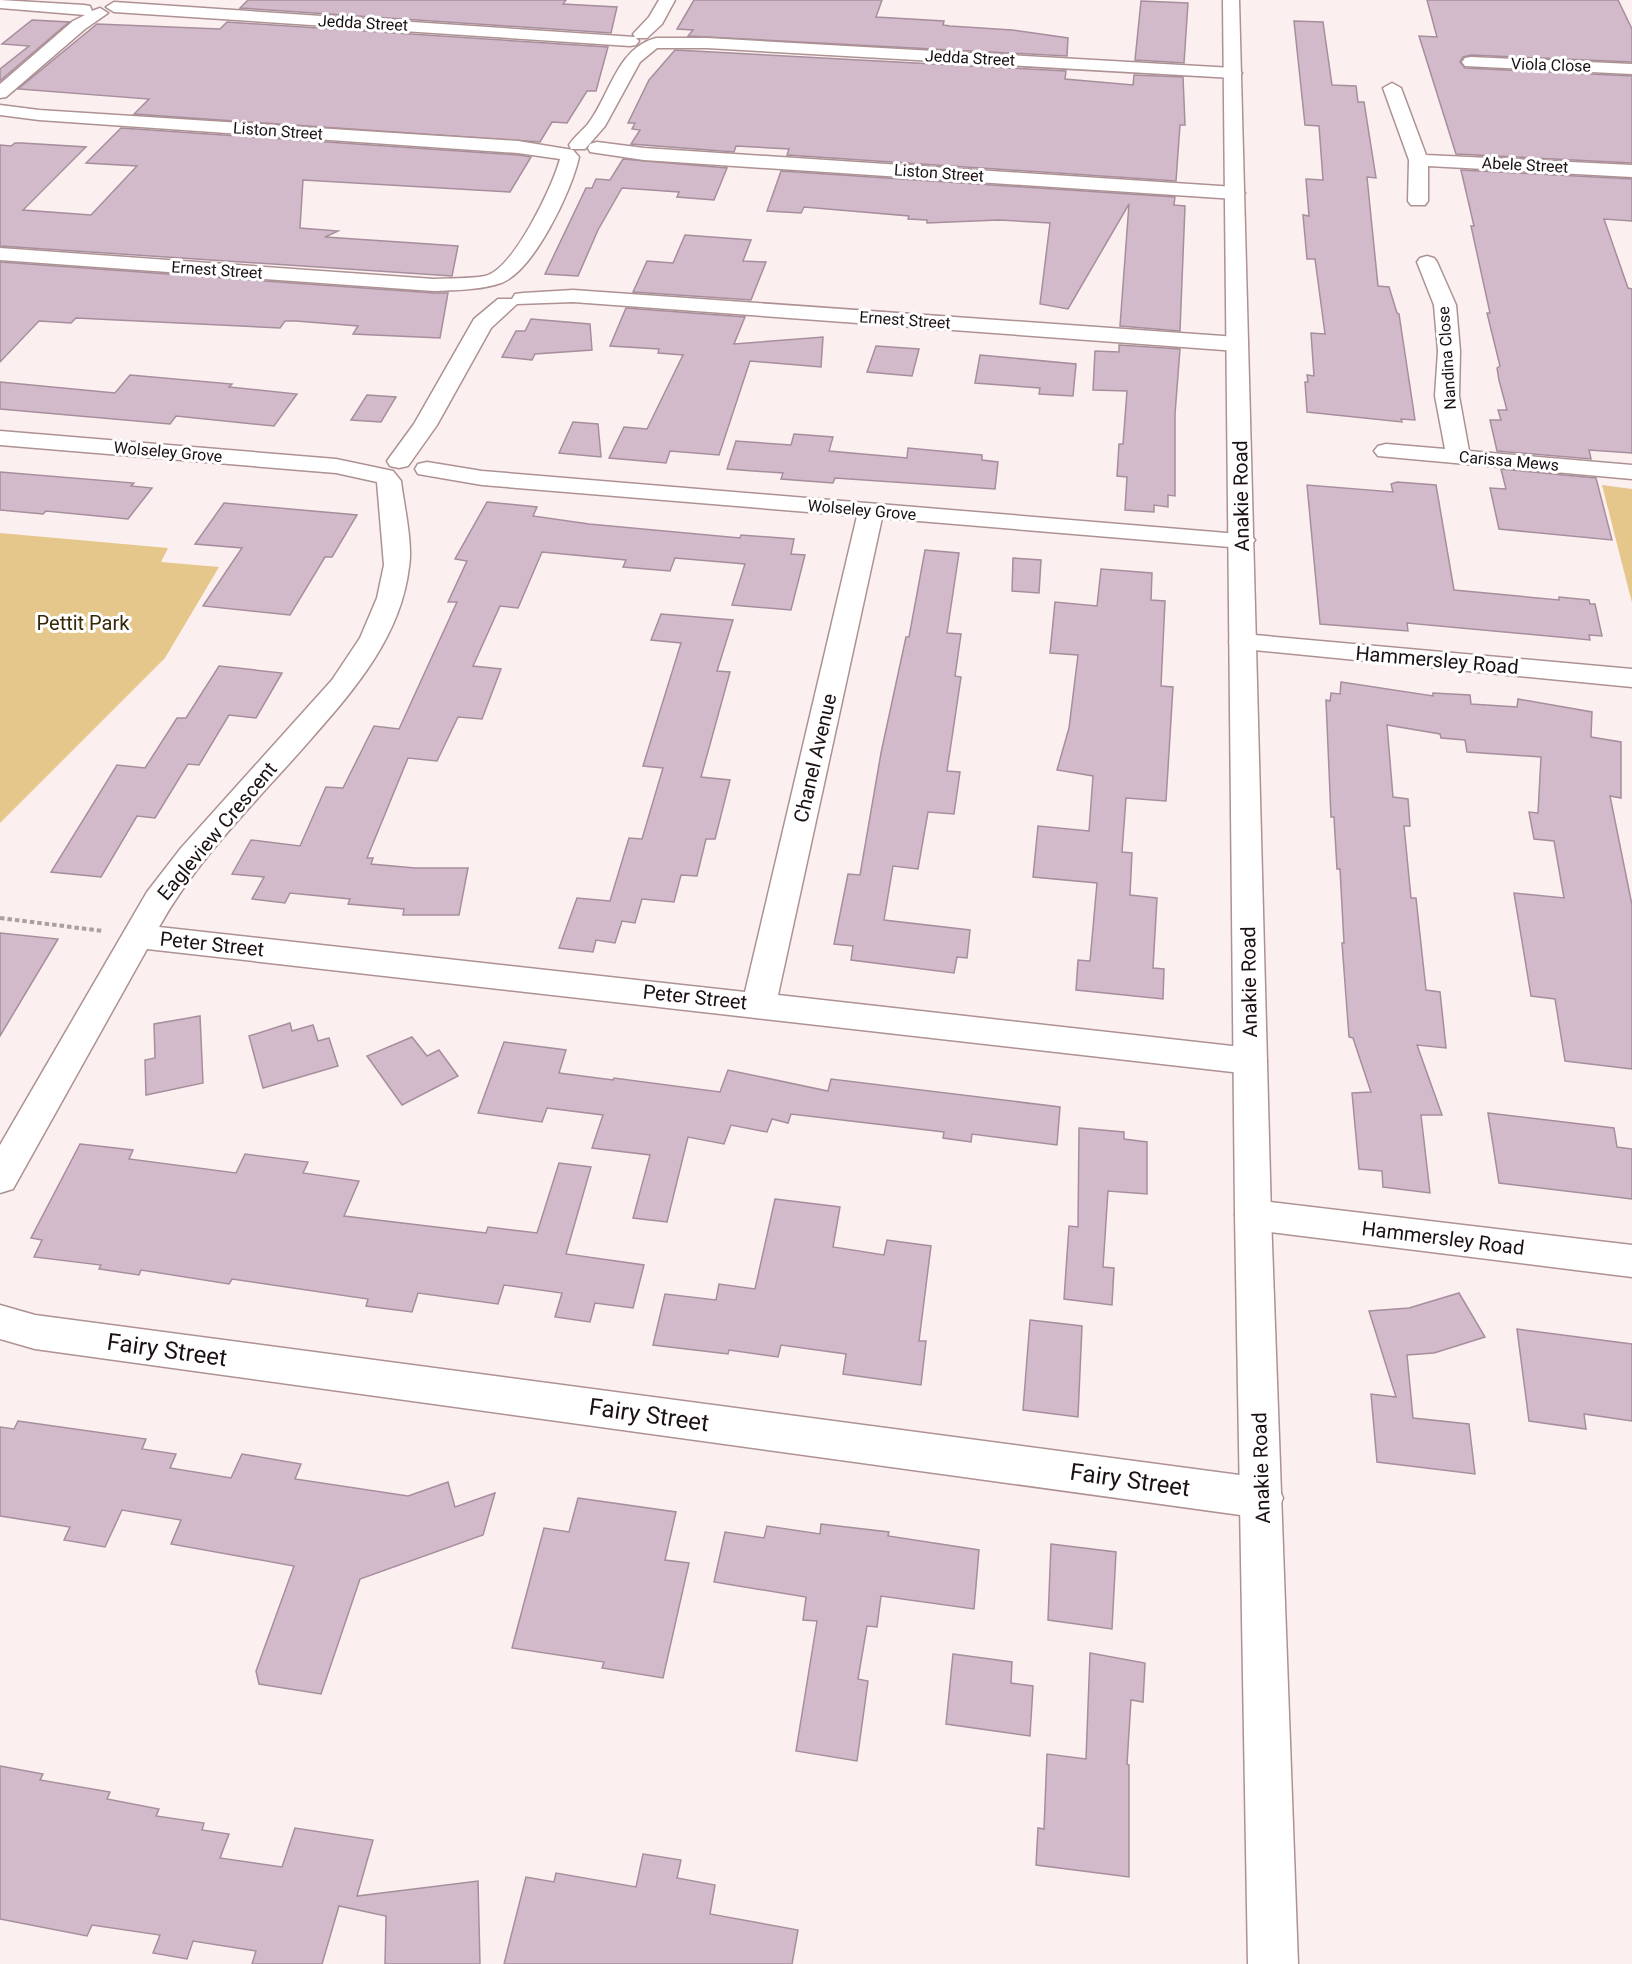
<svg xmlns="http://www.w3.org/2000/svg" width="1632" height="1964" font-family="Roboto,sans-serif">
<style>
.green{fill:#e5c78b}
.building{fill:#d3baca;stroke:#a68e9d;stroke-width:1.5}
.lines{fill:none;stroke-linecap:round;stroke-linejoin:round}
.street-casing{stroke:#ae9192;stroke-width:3}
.secondary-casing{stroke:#ae9192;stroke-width:3}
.path{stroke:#ac9fa0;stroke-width:4;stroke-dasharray:4.5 3;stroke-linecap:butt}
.street{fill:#fff;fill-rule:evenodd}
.secondary{fill:#fff;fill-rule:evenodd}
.labels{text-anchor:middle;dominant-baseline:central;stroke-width:6;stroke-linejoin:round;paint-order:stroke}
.far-street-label{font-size:16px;fill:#1c1112;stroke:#fff}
.street-label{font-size:20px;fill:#1c1112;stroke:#fff}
.park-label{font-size:20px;fill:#372806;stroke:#fff}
.near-street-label{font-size:24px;fill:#1c1112;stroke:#fff}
</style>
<rect width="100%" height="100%" fill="#fcefef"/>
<g class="green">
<polygon points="1602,485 1632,489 1632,603"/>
<polygon points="0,533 168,548 161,562 219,567 165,658 0,823"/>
</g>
<g class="building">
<polygon points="248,0 566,0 563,4 617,7 611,33 240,8"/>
<polygon points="694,0 882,0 876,17 944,21 943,25 950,26 1012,30 1068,38 1067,56 688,36 693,30 677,29"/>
<polygon points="1427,0 1618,0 1632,29 1632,62 1471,55 1463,57 1460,62 1465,68 1632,76 1632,163 1456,154 1419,36 1437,37"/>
<polygon points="1141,1 1188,3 1184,63 1135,60"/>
<polygon points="32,20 69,22 0,81 0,69 29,46 2,44"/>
<polygon points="1294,21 1323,22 1332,85 1356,86 1358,102 1364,102 1376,178 1367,177 1378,286 1389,287 1397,313 1399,314 1415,420 1401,419 1402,422 1307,412 1305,382 1308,382 1307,375 1314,376 1311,333 1325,334 1315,259 1307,259 1303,215 1309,216 1306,179 1323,180 1319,126 1305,125"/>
<polygon points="227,22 608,47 596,91 587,91 567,123 552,122 540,142 134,114 149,99 18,89 97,24 220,29"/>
<polygon points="675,50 1066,71 1065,79 1133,85 1134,75 1183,77 1185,125 1180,125 1176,181 787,155 789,149 736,146 734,152 631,144 640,130 632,129 635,123 628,123 649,80"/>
<polygon points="121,128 518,155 531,157 510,192 303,180 300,228 338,231 325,237 458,246 452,276 0,246 0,145 11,146 15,143 22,143 86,147 23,210 91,215 137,166 86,163"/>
<polygon points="623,159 727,168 714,200 677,197 679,192 622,188 598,230 578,276 545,274 586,188 592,188 596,179 610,180"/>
<polygon points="1461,170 1632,179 1632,221 1604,219 1628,288 1632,289 1632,453 1589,450 1591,459 1497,451 1490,420 1501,420 1498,410 1507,410 1499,380 1497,368 1500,366 1487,313 1490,313 1471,226 1474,226"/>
<polygon points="781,171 1175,197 1174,205 1185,206 1180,331 1120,326 1129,204 1068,309 1040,304 1050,223 999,220 927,223 927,220 908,219 909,216 804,207 801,213 767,211"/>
<polygon points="685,235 751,240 743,261 766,262 751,300 633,292 647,261 673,263"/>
<polygon points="0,262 434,293 448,293 440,338 353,334 358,326 296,321 285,321 280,328 76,318 71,323 39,321 0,362"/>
<polygon points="626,308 745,317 734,344 823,337 821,367 750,361 719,455 670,451 666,463 609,458 624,427 647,429 683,355 658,353 659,349 610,346"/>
<polygon points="531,319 590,324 592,350 535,354 532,360 502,357 516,331 525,331"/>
<polygon points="1119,345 1180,349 1175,414 1175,496 1168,495 1168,507 1154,505 1154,512 1125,510 1127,477 1117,476 1119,444 1123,444 1127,391 1093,390 1095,351 1119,352"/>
<polygon points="876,346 919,349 912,376 867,372"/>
<polygon points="980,355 1076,364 1073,396 1039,394 1040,388 975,383"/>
<polygon points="130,375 232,384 229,387 297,394 274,426 176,416 170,424 0,409 0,382 115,393"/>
<polygon points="367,395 396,397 381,422 351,420"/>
<polygon points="573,422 598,424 601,457 559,453"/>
<polygon points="794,434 833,437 829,451 907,458 908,448 982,455 982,460 998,462 995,489 835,478 833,483 781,479 783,473 727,469 736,441 791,445"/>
<polygon points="1501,469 1596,478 1612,540 1499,529 1490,488 1506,489"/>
<polygon points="0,472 134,483 131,486 152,488 128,519 46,511 43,514 0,510"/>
<polygon points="1397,482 1436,485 1454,590 1559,600 1559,597 1589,600 1590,604 1595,604 1602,636 1589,635 1590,640 1407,623 1408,631 1320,624 1307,485 1393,492 1391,484"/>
<polygon points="487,502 537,507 533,516 589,524 740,538 741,535 794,539 791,554 805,555 791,610 732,605 745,564 675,558 670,571 623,567 626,560 542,552 518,608 500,606 473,666 501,669 482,719 458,717 437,761 408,758 367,858 373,858 371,864 415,868 468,868 459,915 403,915 404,909 348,904 350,899 290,893 285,903 252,899 264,877 232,874 251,840 300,846 326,787 343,788 374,726 399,729 457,602 448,602 467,561 455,559"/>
<polygon points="224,503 357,515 332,557 325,557 290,615 203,606 242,548 195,544"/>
<polygon points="925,550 959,553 947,633 961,634 955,676 961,677 947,771 960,772 954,814 928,812 918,869 893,866 884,920 970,930 967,958 957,957 954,973 851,960 853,946 834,944 848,874 860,875 881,753 906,637 909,637"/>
<polygon points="1013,558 1041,560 1039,593 1012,591"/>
<polygon points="1101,569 1152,573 1151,600 1165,601 1161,686 1173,687 1166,801 1126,798 1122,852 1132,853 1130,895 1157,898 1153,968 1164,969 1163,999 1076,990 1078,960 1090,961 1097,883 1033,877 1038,826 1089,831 1093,776 1057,770 1069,728 1078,655 1050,653 1055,602 1097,606"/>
<polygon points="661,614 733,620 717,671 730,672 701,777 730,780 715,839 706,839 697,876 681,875 674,902 642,899 635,923 622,921 615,943 596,940 593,952 559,948 577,898 610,901 629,838 642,839 663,768 643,766 681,643 651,640"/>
<polygon points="219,666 282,673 256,718 229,715 199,765 188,764 155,818 137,816 101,877 51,872 117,765 145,768 177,718 186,718"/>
<polygon points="1341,682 1433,696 1433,693 1470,695 1471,704 1517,707 1518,699 1592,712 1591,737 1621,742 1621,798 1610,796 1632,905 1632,1069 1565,1061 1555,999 1531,996 1514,893 1564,898 1554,841 1534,839 1529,812 1538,813 1541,757 1467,752 1465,740 1441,738 1440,734 1387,725 1393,797 1408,799 1410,826 1404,826 1411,898 1416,898 1426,990 1440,992 1446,1048 1417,1045 1442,1115 1421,1115 1430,1193 1383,1187 1382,1171 1359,1169 1352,1093 1371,1092 1353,1038 1349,1037 1342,943 1344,943 1340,869 1337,869 1334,817 1331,817 1326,700 1330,701 1331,693 1340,694"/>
<polygon points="0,933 58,939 0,1036"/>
<polygon points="200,1016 203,1083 146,1095 145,1060 155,1058 154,1024"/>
<polygon points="290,1023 292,1031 313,1025 318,1041 329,1038 338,1066 263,1088 249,1036"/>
<polygon points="412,1037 427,1056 439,1050 458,1076 402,1105 367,1056"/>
<polygon points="504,1042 566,1050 559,1073 613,1080 614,1078 720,1092 728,1070 828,1091 831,1079 1060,1107 1057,1145 972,1134 971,1142 943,1138 944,1132 791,1114 788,1123 772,1119 767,1132 731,1125 724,1144 688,1137 667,1222 633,1218 650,1155 592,1148 603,1115 547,1108 542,1122 478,1113"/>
<polygon points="1488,1113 1614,1128 1617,1147 1632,1149 1632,1199 1499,1183"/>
<polygon points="1079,1128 1124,1132 1124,1139 1147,1142 1147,1194 1108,1191 1103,1267 1114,1268 1112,1305 1064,1299 1069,1226 1078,1227"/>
<polygon points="80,1144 133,1150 129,1159 236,1173 245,1154 308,1162 303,1173 359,1181 344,1216 486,1233 488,1227 537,1233 559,1163 591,1167 566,1254 644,1265 633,1308 595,1303 590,1322 555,1317 562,1293 504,1285 498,1304 418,1293 412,1312 366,1306 368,1299 232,1279 229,1284 141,1270 139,1275 99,1269 101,1265 34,1257 42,1240 31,1238"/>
<polygon points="775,1199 840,1207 833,1247 884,1255 887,1240 931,1246 919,1341 926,1341 921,1385 843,1374 846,1354 781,1345 778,1357 729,1350 728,1354 653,1345 665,1294 716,1300 719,1284 755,1289"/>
<polygon points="1459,1293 1485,1337 1434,1353 1407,1355 1413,1418 1469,1424 1475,1474 1377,1462 1371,1394 1396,1397 1369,1311 1409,1308"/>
<polygon points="1030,1320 1082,1326 1078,1417 1023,1410"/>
<polygon points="1517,1329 1632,1344 1632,1421 1584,1414 1586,1429 1529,1421"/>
<polygon points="18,1421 146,1439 142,1449 176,1454 170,1468 231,1478 242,1454 301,1464 295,1479 408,1496 448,1482 455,1507 495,1493 483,1535 360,1579 321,1694 259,1684 256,1671 294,1566 171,1544 181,1520 122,1510 105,1547 64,1540 70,1527 0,1516 0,1427 14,1429"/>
<polygon points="578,1498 676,1512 665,1560 689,1563 663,1678 602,1668 604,1662 512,1648 544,1528 569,1532"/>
<polygon points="821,1524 889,1532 888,1536 979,1550 974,1609 881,1596 877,1627 867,1626 858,1679 868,1681 857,1761 796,1751 817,1621 803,1620 806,1597 714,1582 725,1532 764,1538 767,1526 820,1534"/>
<polygon points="1051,1544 1116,1552 1112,1629 1048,1620"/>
<polygon points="1090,1653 1145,1663 1143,1702 1131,1700 1127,1764 1129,1765 1129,1877 1036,1865 1038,1828 1044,1829 1047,1754 1086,1759"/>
<polygon points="953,1654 1012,1662 1011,1683 1033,1686 1030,1736 946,1724"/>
<polygon points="0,1766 43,1774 40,1780 110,1792 107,1799 159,1809 156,1816 204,1823 202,1830 229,1834 220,1858 282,1867 295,1828 373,1840 357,1896 478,1881 480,1964 385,1964 386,1916 339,1906 322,1964 252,1964 256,1951 193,1941 187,1959 153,1953 160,1935 92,1925 87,1936 0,1919"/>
<polygon points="643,1854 681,1860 677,1878 715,1885 710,1914 798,1930 792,1964 504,1964 526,1877 554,1882 556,1873 636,1887"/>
</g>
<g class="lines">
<defs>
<g id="street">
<polygon points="0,0 84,5 90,6 92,11 100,8 108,13 85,29 6,97 0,98 0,84 73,21 85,15 0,8"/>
<polygon points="659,0 675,0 662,24 647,38 636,38 639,41 636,45 630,46 114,12 106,7 114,2 635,37 633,34 649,17"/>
<path d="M656,38H707L1233,68L1242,73L1233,78L707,48H657L640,62L605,126L585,149H571L569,145C574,137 582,131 588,124C610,95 617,48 656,38Z"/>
<polygon points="1471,57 1632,64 1632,74 1465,66 1462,62 1465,58"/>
<polygon points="1392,83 1401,88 1426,155 1632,165 1632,177 1428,166 1428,201 1425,205 1411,205 1408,201 1409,160 1383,88"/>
<path d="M0,105L39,110L518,141L573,150L579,157C572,190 534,271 501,283C481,290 457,290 434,291L0,260V248L434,279C450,278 469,279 485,276C513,270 553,186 560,159L518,153L39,120L0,115Z"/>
<polygon points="597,142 644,148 1235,187 1245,193 1235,199 644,160 590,152 588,148 590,144"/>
<polygon points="1427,256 1434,258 1437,262 1456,305 1460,351 1459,396 1469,451 1632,465 1632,479 1378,456 1374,451 1378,446 1386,444 1445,449 1435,396 1438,351 1434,305 1417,262 1420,258"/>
<polygon points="573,290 1237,337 1245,339 1248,344 1245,349 1237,351 573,302 517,304 491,328 437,425 408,466 399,468 390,466 387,461 414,424 474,319 498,299 512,299 515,294 523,293"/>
<path d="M0,431L336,459L393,471L401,481C404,506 413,543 409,567C401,636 355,689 311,739C259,799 198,857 159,927L745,992L857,516L482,485L418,474L415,469L418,464L427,462L482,471L1251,535L1255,540L1251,545L1242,548L882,518L778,995L1250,1048L1262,1052L1267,1061L1262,1070L1250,1074L147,949L13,1189L0,1193V1145L147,892L181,848L332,680L360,638L377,598L384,565L377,482L336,473L0,445Z"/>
<polygon points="1243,634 1632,669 1632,687 1233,648 1229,642 1233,636"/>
<polygon points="1253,1200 1632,1245 1632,1277 1253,1230 1240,1226 1235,1215 1240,1204"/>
<polygon points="0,1305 35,1315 1262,1478 1277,1484 1283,1498 1277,1512 1262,1518 35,1349 0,1339"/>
</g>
<polygon id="secondary" points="1223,0 1239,0 1271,1215 1298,1964 1248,1964 1235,1215"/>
</defs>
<use href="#street" class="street-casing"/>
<use href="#secondary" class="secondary-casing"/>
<polyline class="path" points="0,918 103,931"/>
<use href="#street" class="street"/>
<use href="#secondary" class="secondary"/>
</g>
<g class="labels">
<g class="far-street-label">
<text transform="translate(363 23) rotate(3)">Jedda Street</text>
<text transform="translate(970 58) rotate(3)">Jedda Street</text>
<text transform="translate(1551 65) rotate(2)">Viola Close</text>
<text transform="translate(278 131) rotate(4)">Liston Street</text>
<text transform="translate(1525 165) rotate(3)">Abele Street</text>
<text transform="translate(939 173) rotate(4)">Liston Street</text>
<text transform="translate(217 270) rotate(4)">Ernest Street</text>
<text transform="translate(905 320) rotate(4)">Ernest Street</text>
<text transform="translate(1447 358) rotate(-94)">Nandina Close</text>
<text transform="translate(168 452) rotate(5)">Wolseley Grove</text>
<text transform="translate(1509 461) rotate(5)">Carissa Mews</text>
<text transform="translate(862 510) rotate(5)">Wolseley Grove</text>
</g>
<g class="street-label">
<text transform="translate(1241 496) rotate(-91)">Anakie Road</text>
<text transform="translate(1437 660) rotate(5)">Hammersley Road</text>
<text transform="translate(815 758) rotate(-77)">Chanel Avenue</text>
<text transform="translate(217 831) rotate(-50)">Eagleview Crescent</text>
<text transform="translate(212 944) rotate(6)">Peter Street</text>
<text transform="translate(1249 982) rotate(-91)">Anakie Road</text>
<text transform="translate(695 997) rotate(6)">Peter Street</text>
<text transform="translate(1443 1238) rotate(7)">Hammersley Road</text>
<text transform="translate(1261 1468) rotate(-92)">Anakie Road</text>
</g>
<g class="park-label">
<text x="83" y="623">Pettit Park</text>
</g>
<g class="near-street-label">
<text transform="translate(167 1350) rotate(8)">Fairy Street</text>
<text transform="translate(649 1415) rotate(8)">Fairy Street</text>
<text transform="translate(1130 1480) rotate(8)">Fairy Street</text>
</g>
</g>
</svg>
